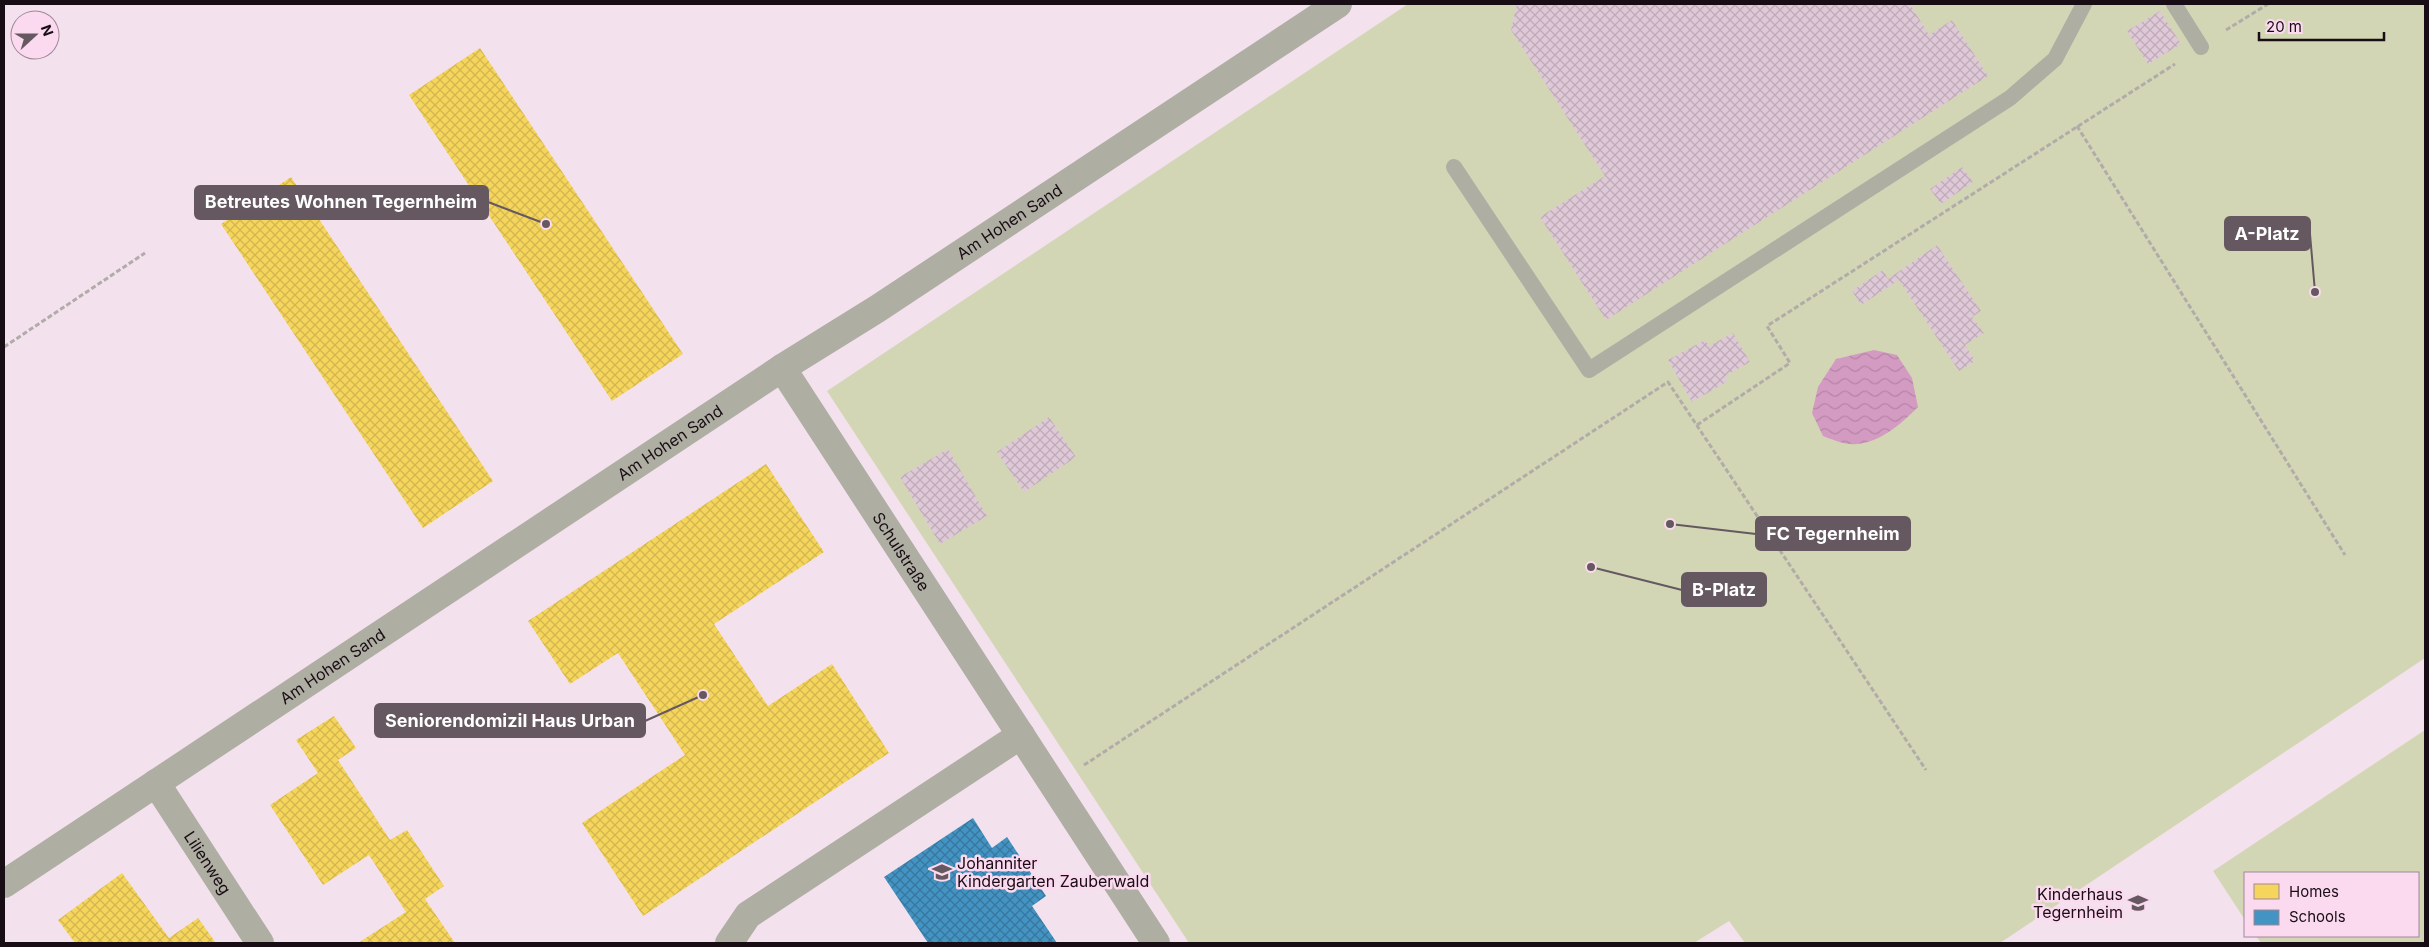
<svg xmlns="http://www.w3.org/2000/svg" width="2429" height="947" font-family="Inter,sans-serif">
<style>
.pitch{fill:#d3d6b5}
.water{fill:url(#water-waves)}
.homes{fill:url(#homes-cross-hatch)}
.schools{fill:url(#schools-cross-hatch)}
.building{fill:url(#building-cross-hatch)}
.lines{fill:none;stroke-linecap:round;stroke-linejoin:round}
.path{stroke:#b1aca8;stroke-width:3;stroke-dasharray:5 2.5;stroke-linecap:butt}
.service{stroke:#afaea3;stroke-width:16}
.minor{stroke:#afaea3;stroke-width:28}
.labels{text-anchor:middle;dominant-baseline:central;stroke-width:5;stroke-linejoin:round;paint-order:stroke}
.street-label{font-size:16px;fill:#180d14;stroke:#fbdaf0}
.poi-label{font-size:16px;fill:#180d14;stroke:#fbdaf0;text-anchor:start}
.leader{fill:none;stroke:#655860;stroke-width:2}
.callout-dot{fill:#655860;stroke:#fbdaf0;stroke-width:2}
.callout{fill:#655860;stroke:#655860;stroke-width:2}
.callout-label{font-size:18px;text-anchor:middle;font-weight:bold;fill:#fff}
</style>
<defs>
<pattern id="water-waves" width="16" height="10" patternUnits="userSpaceOnUse" patternTransform="scale(1.25)"><rect width="16" height="10" fill="#d49bc2"/><path d="M0 5q4-4 8 0t8 0" fill="none" stroke="#b584a6"/></pattern>
<pattern id="homes-cross-hatch" width="8" height="8" patternUnits="userSpaceOnUse" patternTransform="scale(1.25)"><rect width="8" height="8" fill="#f6d55c"/><path d="M0 0l8 8M0 8l8-8" fill="none" stroke="#d2b64f"/></pattern>
<pattern id="schools-cross-hatch" width="8" height="8" patternUnits="userSpaceOnUse" patternTransform="scale(1.25)"><rect width="8" height="8" fill="#4393c3"/><path d="M0 0l8 8M0 8l8-8" fill="none" stroke="#37769d"/></pattern>
<pattern id="building-cross-hatch" width="8" height="8" patternUnits="userSpaceOnUse" patternTransform="scale(1.25)"><rect width="8" height="8" fill="#dfc9d8"/><path d="M0 0l8 8M0 8l8-8" fill="none" stroke="#bfabb8"/></pattern>
</defs>
<rect width="100%" height="100%" fill="#f3e2ed"/>
<g class="pitch">
<polygon points="1408,4 2425,4 2425,658 2000,943 1745,943 1729,921 1694,943 1189,943 827,391"/>
<polygon points="2425,730 2425,943 2261,943 2256,936 2418,936 2418,873 2245,873 2245,920 2213,871"/>
</g>
<path class="water" d="M1874,350L1897,355L1912,378L1918,407C1900,425 1877,446 1849,444C1840,443 1831,439 1823,436L1812,413L1818,387L1836,359Z"/>
<g class="homes">
<polygon points="480,48 683,354 612,401 409,95"/>
<polygon points="291,177 493,481 423,528 221,224"/>
<polygon points="766,464 824,552 714,624 768,706 832,664 889,753 643,916 582,823 685,755 618,653 570,684 528,621"/>
<polygon points="334,716 356,748 338,760 390,840 407,830 444,886 425,899 455,943 358,943 406,912 369,855 323,885 270,805 318,773 296,740"/>
<polygon points="122,873 169,938 198,918 216,943 75,943 58,920"/>
</g>
<polygon class="schools" points="973,818 992,848 1007,837 1046,896 1032,906 1057,943 928,943 884,877"/>
<g class="building">
<polygon points="1517,4 1910,4 1929,35 1952,20 1988,76 1606,320 1540,217 1605,176 1511,30"/>
<polygon points="2160,11 2181,44 2148,64 2127,31"/>
<polygon points="1962,167 1973,182 1941,204 1930,189"/>
<polygon points="1937,245 1981,311 1972,317 1984,333 1965,345 1975,361 1959,371 1899,280 1861,305 1852,291 1883,270 1888,279"/>
<polygon points="1733,333 1750,362 1725,376 1728,381 1692,402 1668,360 1705,340 1709,346"/>
<polygon points="1049,417 1076,457 1024,492 997,452"/>
<polygon points="948,449 987,516 940,544 900,477"/>
</g>
<g class="lines">
<g class="path">
<polyline points="2226,30 2268,4"/>
<polyline points="2077,126 2345,555"/>
<polyline points="4,347 145,253"/>
<polyline points="1697,425 1790,363 1767,326 2175,64"/>
<polyline points="1084,765 1668,382 1926,770"/>
</g>
<g class="service">
<polyline points="2174,4 2201,47"/>
<polyline points="1454,167 1589,370 2010,98 2055,59 2084,4"/>
</g>
<g class="minor">
<path id="s1" d="M782,368L1156,943"/>
<path id="s2" d="M156,783L260,943"/>
<path id="s3" d="M4,884L782,368L877,309L1338,4"/>
<polyline points="729,943 748,915 1021,735"/>
</g>
</g>
<defs>
<symbol id="school-bare" viewBox="-9 -9 18 18"><path d="M0-5L7-2L0 1L-7-2ZM-4 1L0 2.5L4 1V4Q0 6-4 4Z" fill="#655860" stroke="#fbdaf0" stroke-width="2.5" paint-order="stroke"/></symbol>
</defs>
<g fill-rule="evenodd">
<use href="#school-bare" x="928" y="858" width="28" height="28"/>
<use href="#school-bare" x="2124" y="889" width="28" height="28"/>
</g>
<g class="labels">
<g class="street-label">
<text stroke="none"><textPath href="#s3" startOffset="1204">Am Hohen Sand</textPath></text>
<text stroke="none"><textPath href="#s3" startOffset="799">Am Hohen Sand</textPath></text>
<text stroke="none"><textPath href="#s1" startOffset="219">Schulstraße</textPath></text>
<text stroke="none"><textPath href="#s3" startOffset="394">Am Hohen Sand</textPath></text>
<text stroke="none"><textPath href="#s2" startOffset="95">Lilienweg</textPath></text>
</g>
<g class="poi-label">
<text x="957" y="863">Johanniter<tspan x="957" dy="18">Kindergarten Zauberwald</tspan></text>
<text x="2123" y="894" text-anchor="end">Kinderhaus<tspan x="2123" dy="18">Tegernheim</tspan></text>
</g>
</g>
<path class="leader" d="M546 224L488 202M2315 292L2310 234M1670 524L1756 534M1591 567L1682 590M703 695L645 721"/>
<g class="callout-dot">
<circle cx="546" cy="224" r="5"/>
<circle cx="2315" cy="292" r="5"/>
<circle cx="1670" cy="524" r="5"/>
<circle cx="1591" cy="567" r="5"/>
<circle cx="703" cy="695" r="5"/>
</g>
<g class="callout">
<rect x="195" y="186" width="293" height="33" rx="5"/>
<rect x="2225" y="217" width="85" height="33" rx="5"/>
<rect x="1756" y="517" width="154" height="33" rx="5"/>
<rect x="1682" y="573" width="84" height="33" rx="5"/>
<rect x="375" y="704" width="270" height="33" rx="5"/>
</g>
<g class="callout-label">
<text x="341" y="208">Betreutes Wohnen Tegernheim</text>
<text x="2267" y="240">A-Platz</text>
<text x="1833" y="540">FC Tegernheim</text>
<text x="1724" y="596">B-Platz</text>
<text x="510" y="727">Seniorendomizil Haus Urban</text>
</g>
<rect width="2429" height="947" fill="none" stroke="#180d14" stroke-width="10"/>
<rect x="2244" y="872" width="175" height="65" fill="#fbdaf0" stroke="#a08898"/>
<rect x="2254" y="884" width="25" height="15" fill="#f6d55c" stroke="#a08898"/>
<text x="2289" y="897" font-size="15" fill="#180d14">Homes</text>
<rect x="2254" y="910" width="25" height="15" fill="#4393c3" stroke="#a08898"/>
<text x="2289" y="922" font-size="15" fill="#180d14">Schools</text>
<g transform="translate(35 35) rotate(69)"><circle r="24" fill="#fbdaf0" stroke="#a08898"/>
<path d="M0-4L9 19L0 12L-9 19Z" fill="#655860"/>
<text y="-8" font-size="14" font-weight="bold" text-anchor="middle" fill="#180d14">N</text>
</g>
<path d="M2259 32v8h125v-8" fill="none" stroke="#180d14" stroke-width="2.5"/>
<text x="2266" y="32" font-size="15" fill="#180d14" stroke="#fbdaf0" stroke-width="4" paint-order="stroke">20 m</text>
</svg>
